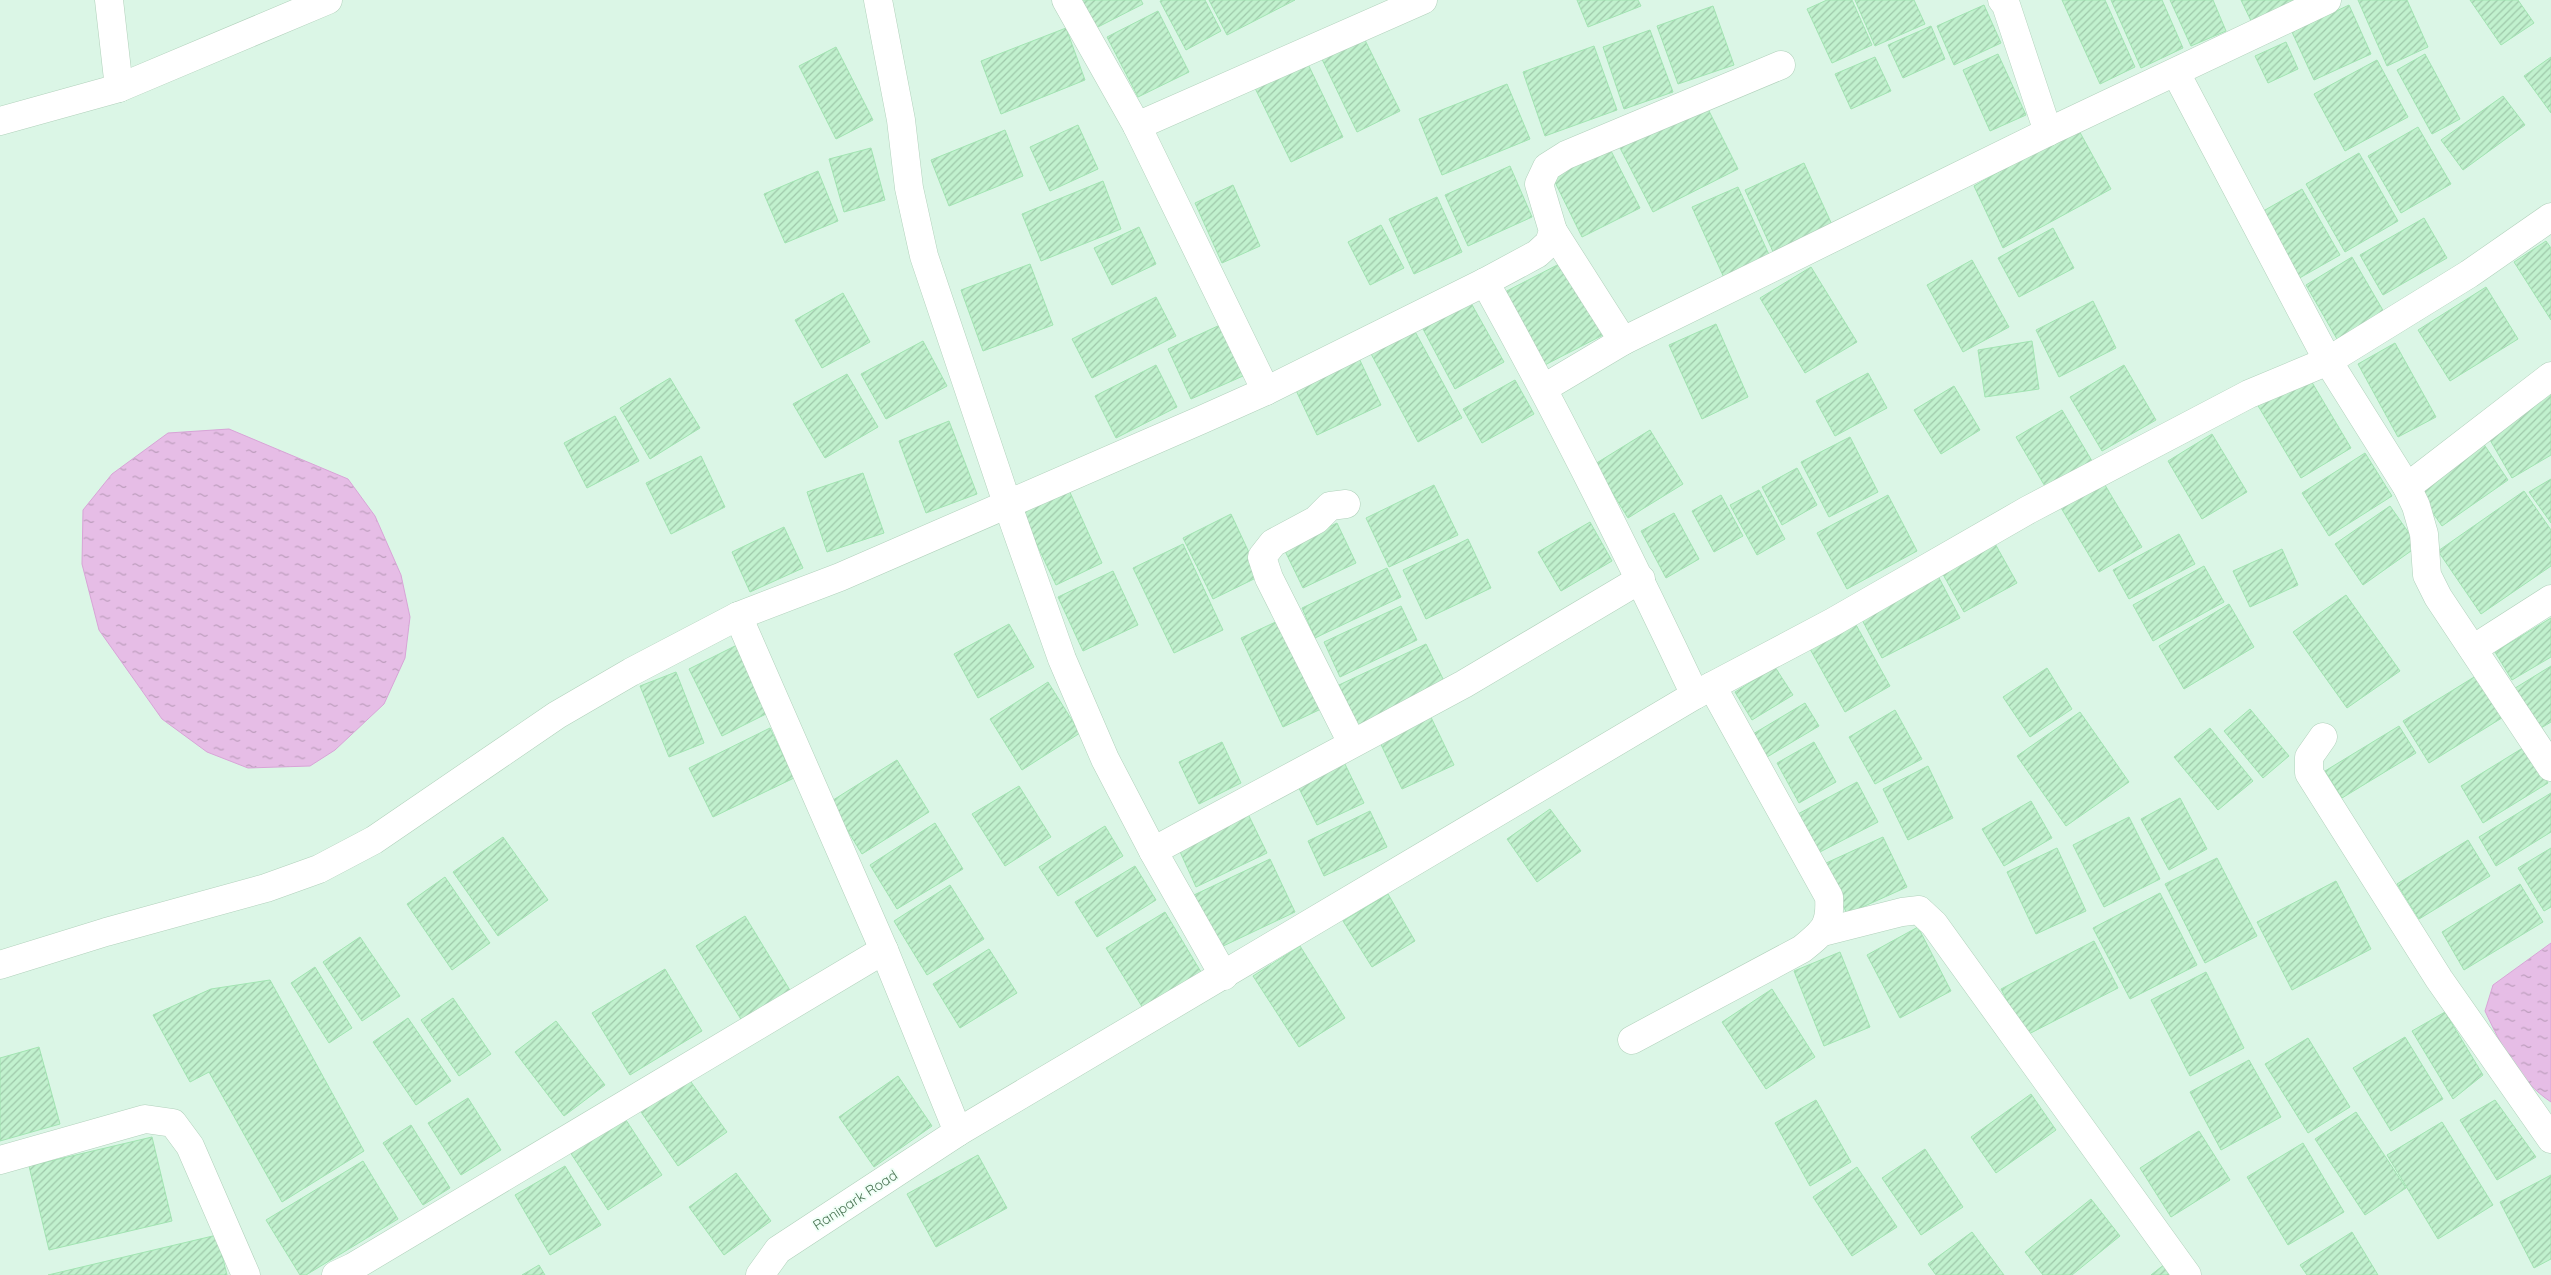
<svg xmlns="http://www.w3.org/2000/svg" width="2551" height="1275" font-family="Quicksand,sans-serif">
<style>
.residential{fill:#dbf6e6}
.water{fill:url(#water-ripples);stroke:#d8a4d7}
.building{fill:url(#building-hatch);stroke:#a2e4b2}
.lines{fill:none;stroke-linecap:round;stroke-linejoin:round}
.minor-casing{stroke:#b1d1bb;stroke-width:29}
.minor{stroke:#fff;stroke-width:28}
.labels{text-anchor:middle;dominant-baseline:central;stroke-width:4;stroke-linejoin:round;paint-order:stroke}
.street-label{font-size:14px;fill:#4d7756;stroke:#f0fff7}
</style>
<defs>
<pattern id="water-ripples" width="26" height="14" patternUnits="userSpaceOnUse" patternTransform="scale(1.25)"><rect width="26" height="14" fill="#e6bde6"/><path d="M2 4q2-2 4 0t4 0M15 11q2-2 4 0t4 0" fill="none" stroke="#bd9ebd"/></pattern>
<pattern id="building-hatch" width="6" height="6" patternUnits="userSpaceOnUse" patternTransform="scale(1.25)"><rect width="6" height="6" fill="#c1f1ce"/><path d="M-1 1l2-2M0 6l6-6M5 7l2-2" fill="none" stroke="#9fc8aa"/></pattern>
</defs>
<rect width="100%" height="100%" fill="#e9fcf2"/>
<rect class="residential" x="0" y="0" width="2551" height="1275"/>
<g class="water">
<polygon points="229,429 348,479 375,516 401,575 410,617 405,658 384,704 335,750 310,766 248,768 207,752 162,719 99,630 82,564 83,510 112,474 168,433"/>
<path d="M2551,943V1102C2519,1081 2501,1045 2485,1011L2493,985Z"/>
</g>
<g class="building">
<polygon points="1079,0 1141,0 1143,4 1094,29"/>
<polygon points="1163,0 1205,0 1221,31 1186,50 1160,1"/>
<polygon points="1209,0 1295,0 1227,35"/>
<polygon points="1577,0 1638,0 1641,6 1588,27"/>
<polygon points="1827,0 1852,0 1872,45 1832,63 1807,9"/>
<polygon points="1855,0 1914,0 1925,24 1875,46"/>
<polygon points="2062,0 2105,0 2135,67 2100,84"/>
<polygon points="2111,0 2162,0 2183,48 2141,68"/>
<polygon points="2170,0 2213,0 2226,31 2191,46"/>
<polygon points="2241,0 2305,0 2253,25"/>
<polygon points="2358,0 2407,0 2428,47 2387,66"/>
<polygon points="2470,0 2518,0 2534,23 2501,45"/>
<polygon points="1984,5 2001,43 1954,65 1937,26"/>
<polygon points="2349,5 2371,54 2314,80 2292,32"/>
<polygon points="1713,6 1734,65 1678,84 1657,26"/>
<polygon points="1158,11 1189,72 1138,97 1107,37"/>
<polygon points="1931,26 1945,59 1903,78 1888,45"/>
<polygon points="1066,28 1085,80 1001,114 981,61"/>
<polygon points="1650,30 1673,92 1624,109 1603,47"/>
<polygon points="1361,32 1400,111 1357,132 1319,53"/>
<polygon points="2286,42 2298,69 2268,83 2255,56"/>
<polygon points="1594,46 1617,110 1545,136 1523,72"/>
<polygon points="836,47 873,120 836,139 799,66"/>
<polygon points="1998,54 2026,115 1990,131 1963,70"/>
<polygon points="2425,54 2460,119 2432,134 2397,70"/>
<polygon points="1875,57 1891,91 1851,109 1835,74"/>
<polygon points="2551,57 2551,113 2524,76"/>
<polygon points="1306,60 1343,137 1291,162 1254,86"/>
<polygon points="2377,60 2408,117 2345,151 2314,94"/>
<polygon points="1507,84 1530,139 1442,175 1419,119"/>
<polygon points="2503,96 2525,125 2463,170 2441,140"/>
<polygon points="1705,103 1738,169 1653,212 1619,146"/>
<polygon points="1078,125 1098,169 1050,191 1030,147"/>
<polygon points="2077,127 2111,189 2003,248 1974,186"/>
<polygon points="2418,127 2451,184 2401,213 2368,156"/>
<polygon points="1005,130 1023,176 949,206 931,160"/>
<polygon points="1607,143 1640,208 1582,237 1550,172"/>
<polygon points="871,148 885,200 844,212 829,159"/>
<polygon points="2359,153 2398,221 2345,252 2306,184"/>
<polygon points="1804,163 1833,227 1774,254 1745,190"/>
<polygon points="1510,166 1532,217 1468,246 1445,195"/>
<polygon points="818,171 838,221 785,243 764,194"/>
<polygon points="1103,181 1121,229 1041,261 1022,214"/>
<polygon points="1233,185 1260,246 1222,263 1195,203"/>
<polygon points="1738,187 1771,259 1725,280 1692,207"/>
<polygon points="2302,189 2340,255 2296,280 2258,214"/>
<polygon points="1437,197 1462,252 1414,274 1389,219"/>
<polygon points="2424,218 2447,258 2383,295 2360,255"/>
<polygon points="1381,225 1404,268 1370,285 1348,242"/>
<polygon points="1139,227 1156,264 1112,285 1094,248"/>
<polygon points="2053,228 2074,268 2019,297 1998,258"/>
<polygon points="2546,241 2551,248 2551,320 2514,262"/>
<polygon points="2352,257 2388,319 2341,346 2306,285"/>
<polygon points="1972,260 2009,327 1963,352 1927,285"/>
<polygon points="1565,261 1603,335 1539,368 1501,294"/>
<polygon points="1030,264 1053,325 983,351 961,290"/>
<polygon points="1811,267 1857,342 1805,373 1760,298"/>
<polygon points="2486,287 2518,339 2450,381 2418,330"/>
<polygon points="843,293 870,342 822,368 795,320"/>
<polygon points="1156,297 1176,336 1092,378 1072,339"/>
<polygon points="2093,301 2116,348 2059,377 2036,330"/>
<polygon points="1471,303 1504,362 1455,389 1423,329"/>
<polygon points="1716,324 1748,397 1702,419 1669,345"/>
<polygon points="1220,325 1243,376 1191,399 1168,349"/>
<polygon points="1412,326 1462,418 1418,442 1369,350"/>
<polygon points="923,341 947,386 886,419 861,374"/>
<polygon points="2032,341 2039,389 1985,397 1978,350"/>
<polygon points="2395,343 2436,417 2398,437 2358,364"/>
<polygon points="1357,354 1381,405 1317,435 1293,384"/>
<polygon points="1156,365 1177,407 1116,438 1095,396"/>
<polygon points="2124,365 2156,420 2102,451 2070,397"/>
<polygon points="1868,373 1887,408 1835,436 1816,401"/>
<polygon points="847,374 878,427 825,458 793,404"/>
<polygon points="2307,374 2351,448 2301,478 2257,404"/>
<polygon points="670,378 700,428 650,459 620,408"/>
<polygon points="1515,380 1534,414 1482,443 1463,409"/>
<polygon points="1954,386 1980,430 1941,454 1914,410"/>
<polygon points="2551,393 2551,455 2512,478 2486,433"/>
<polygon points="2062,410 2092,461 2046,488 2016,437"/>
<polygon points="615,416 639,461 587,488 564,443"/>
<polygon points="949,421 977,494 926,513 899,441"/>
<polygon points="1650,430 1683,484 1628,518 1595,464"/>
<polygon points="2212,434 2247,492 2202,519 2168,461"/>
<polygon points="1850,437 1878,492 1829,517 1801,462"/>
<polygon points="2483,443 2508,480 2442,526 2416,489"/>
<polygon points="2365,453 2392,496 2329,536 2302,493"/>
<polygon points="701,456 725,507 671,534 646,483"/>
<polygon points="1797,468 1817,505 1782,525 1762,487"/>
<polygon points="863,473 884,533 827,552 807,492"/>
<polygon points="2551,479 2551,523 2529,492"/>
<polygon points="2102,480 2142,547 2099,572 2060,506"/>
<polygon points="1434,485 1458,535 1389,567 1366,518"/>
<polygon points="1068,488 1102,563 1056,585 1021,511"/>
<polygon points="1759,490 1785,539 1757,555 1730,505"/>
<polygon points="2524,491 2551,530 2551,566 2481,614 2438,551"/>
<polygon points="1721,495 1743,536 1714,552 1692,511"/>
<polygon points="1888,495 1917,551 1847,589 1817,533"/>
<polygon points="2390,506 2418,546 2363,585 2335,544"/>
<polygon points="1674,513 1699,559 1666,578 1641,531"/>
<polygon points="1231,514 1260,576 1213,599 1183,538"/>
<polygon points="1590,522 1612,561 1561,591 1538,552"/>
<polygon points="1337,523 1356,563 1303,588 1284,549"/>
<polygon points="784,527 803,568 750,592 732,552"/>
<polygon points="2179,534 2195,564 2129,599 2113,570"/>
<polygon points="1468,539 1491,588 1426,619 1403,570"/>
<polygon points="1993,540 2017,583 1964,612 1940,569"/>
<polygon points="1183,544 1223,630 1174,653 1133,568"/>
<polygon points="2282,549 2298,585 2250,607 2233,571"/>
<polygon points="2204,566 2224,602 2153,641 2133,605"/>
<polygon points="1387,568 1401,597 1315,638 1302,608"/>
<polygon points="1113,571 1138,625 1083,651 1058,597"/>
<polygon points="1937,574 1960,618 1882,658 1859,614"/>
<polygon points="2346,595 2400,671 2347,708 2293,632"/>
<polygon points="2229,604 2254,647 2184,689 2159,646"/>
<polygon points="1401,606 1417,640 1340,677 1324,642"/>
<polygon points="2551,618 2551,657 2512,680 2495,652"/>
<polygon points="1280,620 1321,709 1283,727 1241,638"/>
<polygon points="1855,623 1890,686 1845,712 1810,649"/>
<polygon points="1009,624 1034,667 978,698 954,654"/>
<polygon points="741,643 774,710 722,736 689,669"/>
<polygon points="1426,644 1445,683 1358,725 1339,685"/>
<polygon points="2551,666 2551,722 2536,731 2512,690"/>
<polygon points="1775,667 1793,695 1752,720 1735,692"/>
<polygon points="2047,668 2072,709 2030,737 2003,697"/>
<polygon points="676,672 704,743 669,757 640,686"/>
<polygon points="2479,674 2505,716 2429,763 2403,721"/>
<polygon points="1048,682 1080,733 1022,770 990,719"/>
<polygon points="1805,703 1819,726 1767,757 1753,734"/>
<polygon points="2250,709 2289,756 2263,778 2224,731"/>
<polygon points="1895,710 1922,759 1875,784 1849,737"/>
<polygon points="1428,711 1454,765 1402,789 1377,736"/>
<polygon points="2080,712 2129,782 2066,826 2017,756"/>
<polygon points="2399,726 2416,753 2342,798 2325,771"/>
<polygon points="770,728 794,778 713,817 689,768"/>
<polygon points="2210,728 2253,781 2218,810 2174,757"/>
<polygon points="1222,742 1241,783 1199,804 1179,762"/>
<polygon points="1814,742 1836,782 1799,803 1777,763"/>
<polygon points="2526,746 2548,783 2483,823 2461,786"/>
<polygon points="1342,758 1364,803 1317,825 1295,780"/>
<polygon points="897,760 929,812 862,854 830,802"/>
<polygon points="1928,766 1953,818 1908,840 1883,789"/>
<polygon points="1857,782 1878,822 1818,853 1798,814"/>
<polygon points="1019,786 1051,837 1005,866 972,814"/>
<polygon points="2551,793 2551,832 2496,866 2479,837"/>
<polygon points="2180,798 2207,849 2169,870 2141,819"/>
<polygon points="2031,801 2052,838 2004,866 1982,829"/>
<polygon points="1550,809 1581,851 1537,882 1507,839"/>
<polygon points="1370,811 1387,847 1324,876 1308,841"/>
<polygon points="1247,812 1267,853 1196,887 1177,845"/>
<polygon points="2129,817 2160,879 2104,907 2073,845"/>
<polygon points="935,823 963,869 897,909 870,865"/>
<polygon points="1105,826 1123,856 1058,896 1039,867"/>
<polygon points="503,837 548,900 498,936 453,872"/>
<polygon points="1883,837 1907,887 1847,914 1824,864"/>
<polygon points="2468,840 2490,876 2419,919 2397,884"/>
<polygon points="2057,848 2086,911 2036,934 2007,872"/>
<polygon points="2551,848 2551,907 2544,911 2518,868"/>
<polygon points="2217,858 2257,936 2205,963 2165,884"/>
<polygon points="1270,859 1295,912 1219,948 1194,895"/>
<polygon points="1135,866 1156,900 1097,937 1075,902"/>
<polygon points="445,877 490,943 452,970 407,904"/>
<polygon points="2336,881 2371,949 2292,990 2257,922"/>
<polygon points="2520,884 2543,922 2464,970 2442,932"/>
<polygon points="950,885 984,939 927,975 894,921"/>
<polygon points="2160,893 2197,965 2130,999 2093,928"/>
<polygon points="1388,894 1415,941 1372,967 1343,921"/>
<polygon points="1165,912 1207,982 1149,1018 1106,948"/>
<polygon points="745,916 791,992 742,1021 696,946"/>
<polygon points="1918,927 1951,991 1900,1018 1867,955"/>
<polygon points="360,937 400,996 362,1021 323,962"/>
<polygon points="2094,941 2118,988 2025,1036 2001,989"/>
<polygon points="1300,946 1345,1018 1299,1047 1253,976"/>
<polygon points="989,949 1017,993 960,1028 933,984"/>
<polygon points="1840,952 1870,1027 1824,1046 1794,971"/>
<polygon points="315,967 352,1028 329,1043 291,983"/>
<polygon points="665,969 702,1031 630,1075 592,1013"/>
<polygon points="2206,972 2244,1048 2190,1076 2151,1000"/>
<polygon points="270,980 364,1151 282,1202 209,1072 190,1082 153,1015 211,989"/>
<polygon points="1772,989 1815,1057 1766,1089 1722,1022"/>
<polygon points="453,998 491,1054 459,1076 421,1020"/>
<polygon points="2445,1012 2483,1075 2453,1099 2412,1031"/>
<polygon points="408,1018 451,1081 416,1105 373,1042"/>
<polygon points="556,1021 605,1085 564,1116 515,1052"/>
<polygon points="2405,1037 2443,1099 2391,1131 2353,1068"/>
<polygon points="2308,1038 2350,1107 2308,1133 2265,1064"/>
<polygon points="39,1047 60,1124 0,1141 0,1058"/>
<polygon points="2249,1060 2281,1117 2221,1150 2190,1092"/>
<polygon points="686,1075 727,1132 678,1166 639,1109"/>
<polygon points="898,1076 932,1126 874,1167 839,1117"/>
<polygon points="2031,1094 2056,1130 1996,1173 1971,1137"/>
<polygon points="468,1098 501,1150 461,1175 428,1123"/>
<polygon points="1816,1100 1851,1162 1810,1186 1775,1123"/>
<polygon points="2495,1100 2536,1157 2497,1180 2460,1120"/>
<polygon points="2356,1112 2406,1188 2365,1215 2315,1139"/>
<polygon points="622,1114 662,1175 608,1210 568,1149"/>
<polygon points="2442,1122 2493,1205 2438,1239 2387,1155"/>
<polygon points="411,1125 450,1188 423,1205 383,1143"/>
<polygon points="2199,1131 2230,1180 2171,1217 2140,1168"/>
<polygon points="152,1137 172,1221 49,1250 29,1166"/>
<polygon points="2303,1143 2344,1212 2288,1245 2247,1177"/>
<polygon points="1925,1149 1963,1207 1921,1235 1882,1178"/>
<polygon points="978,1155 1007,1208 936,1247 907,1194"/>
<polygon points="363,1161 398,1219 306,1275 300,1275 266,1220"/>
<polygon points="565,1166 601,1225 550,1255 515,1195"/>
<polygon points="1857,1167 1897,1227 1852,1256 1813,1197"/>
<polygon points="736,1173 771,1221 724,1255 689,1207"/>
<polygon points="2551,1175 2551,1259 2534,1268 2500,1202"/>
<polygon points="2091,1199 2120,1236 2072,1275 2043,1275 2025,1252"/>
<polygon points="1972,1232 2004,1275 1936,1275 1928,1264"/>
<polygon points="2352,1232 2378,1275 2307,1275 2300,1265"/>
<polygon points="217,1235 227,1275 48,1275"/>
<polygon points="2165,1264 2173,1275 2151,1275"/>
<polygon points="539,1265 545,1275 522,1275"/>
</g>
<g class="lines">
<defs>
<g id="minor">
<polyline points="109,0 119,88"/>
<polyline points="878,0 901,120 909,188 924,256 1008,506 1062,659 1105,759 1153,851 1224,976"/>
<polyline points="1066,0 1137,126"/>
<polyline points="2002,0 2006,5 2048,132"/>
<polyline points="2176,73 2328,361 2407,487 2416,506 2424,534 2427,575 2438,597 2551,767"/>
<polyline points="0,121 119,88 328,0"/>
<polyline points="1553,231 1623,341"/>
<path d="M1485,282C1560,417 1629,555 1695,695"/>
<polyline points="1544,388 1623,341 2048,132 2327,0"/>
<polyline points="1266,391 1137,126 1423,0"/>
<polyline points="2407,487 2551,376"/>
<polyline points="1346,504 1330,506 1316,520 1273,543 1262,557 1269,578 1352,743"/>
<polyline points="738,616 884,950 958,1132 1695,695 1833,622 2028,510 2249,394 2328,361 2469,274 2551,217"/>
<polyline points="2473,649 2551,599"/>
<polyline points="2323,737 2309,757 2309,773 2439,979 2551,1139"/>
<polyline points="1153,851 1464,684 1641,579"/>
<polyline points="1823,932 1902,912 1919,910 1934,924 2187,1275"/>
<polyline points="0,965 106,932 266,888 319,869 374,840 557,715 631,672 738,616 840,577 1201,420 1266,391 1485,282 1537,254 1549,243 1553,231 1539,184 1547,167 1566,155 1781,65"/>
<path d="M1632,1040L1802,949C1824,931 1831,926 1829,897L1712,686"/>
<polyline points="0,1160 145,1119 173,1123 190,1146 246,1275"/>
<polyline points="336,1275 353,1267 884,950"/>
<polyline points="760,1275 778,1250 958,1132"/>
</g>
</defs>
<use href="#minor" class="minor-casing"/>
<use href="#minor" class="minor"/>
</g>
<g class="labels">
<g class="street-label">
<text transform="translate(855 1200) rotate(-33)">Ranipark Road</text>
</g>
</g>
</svg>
